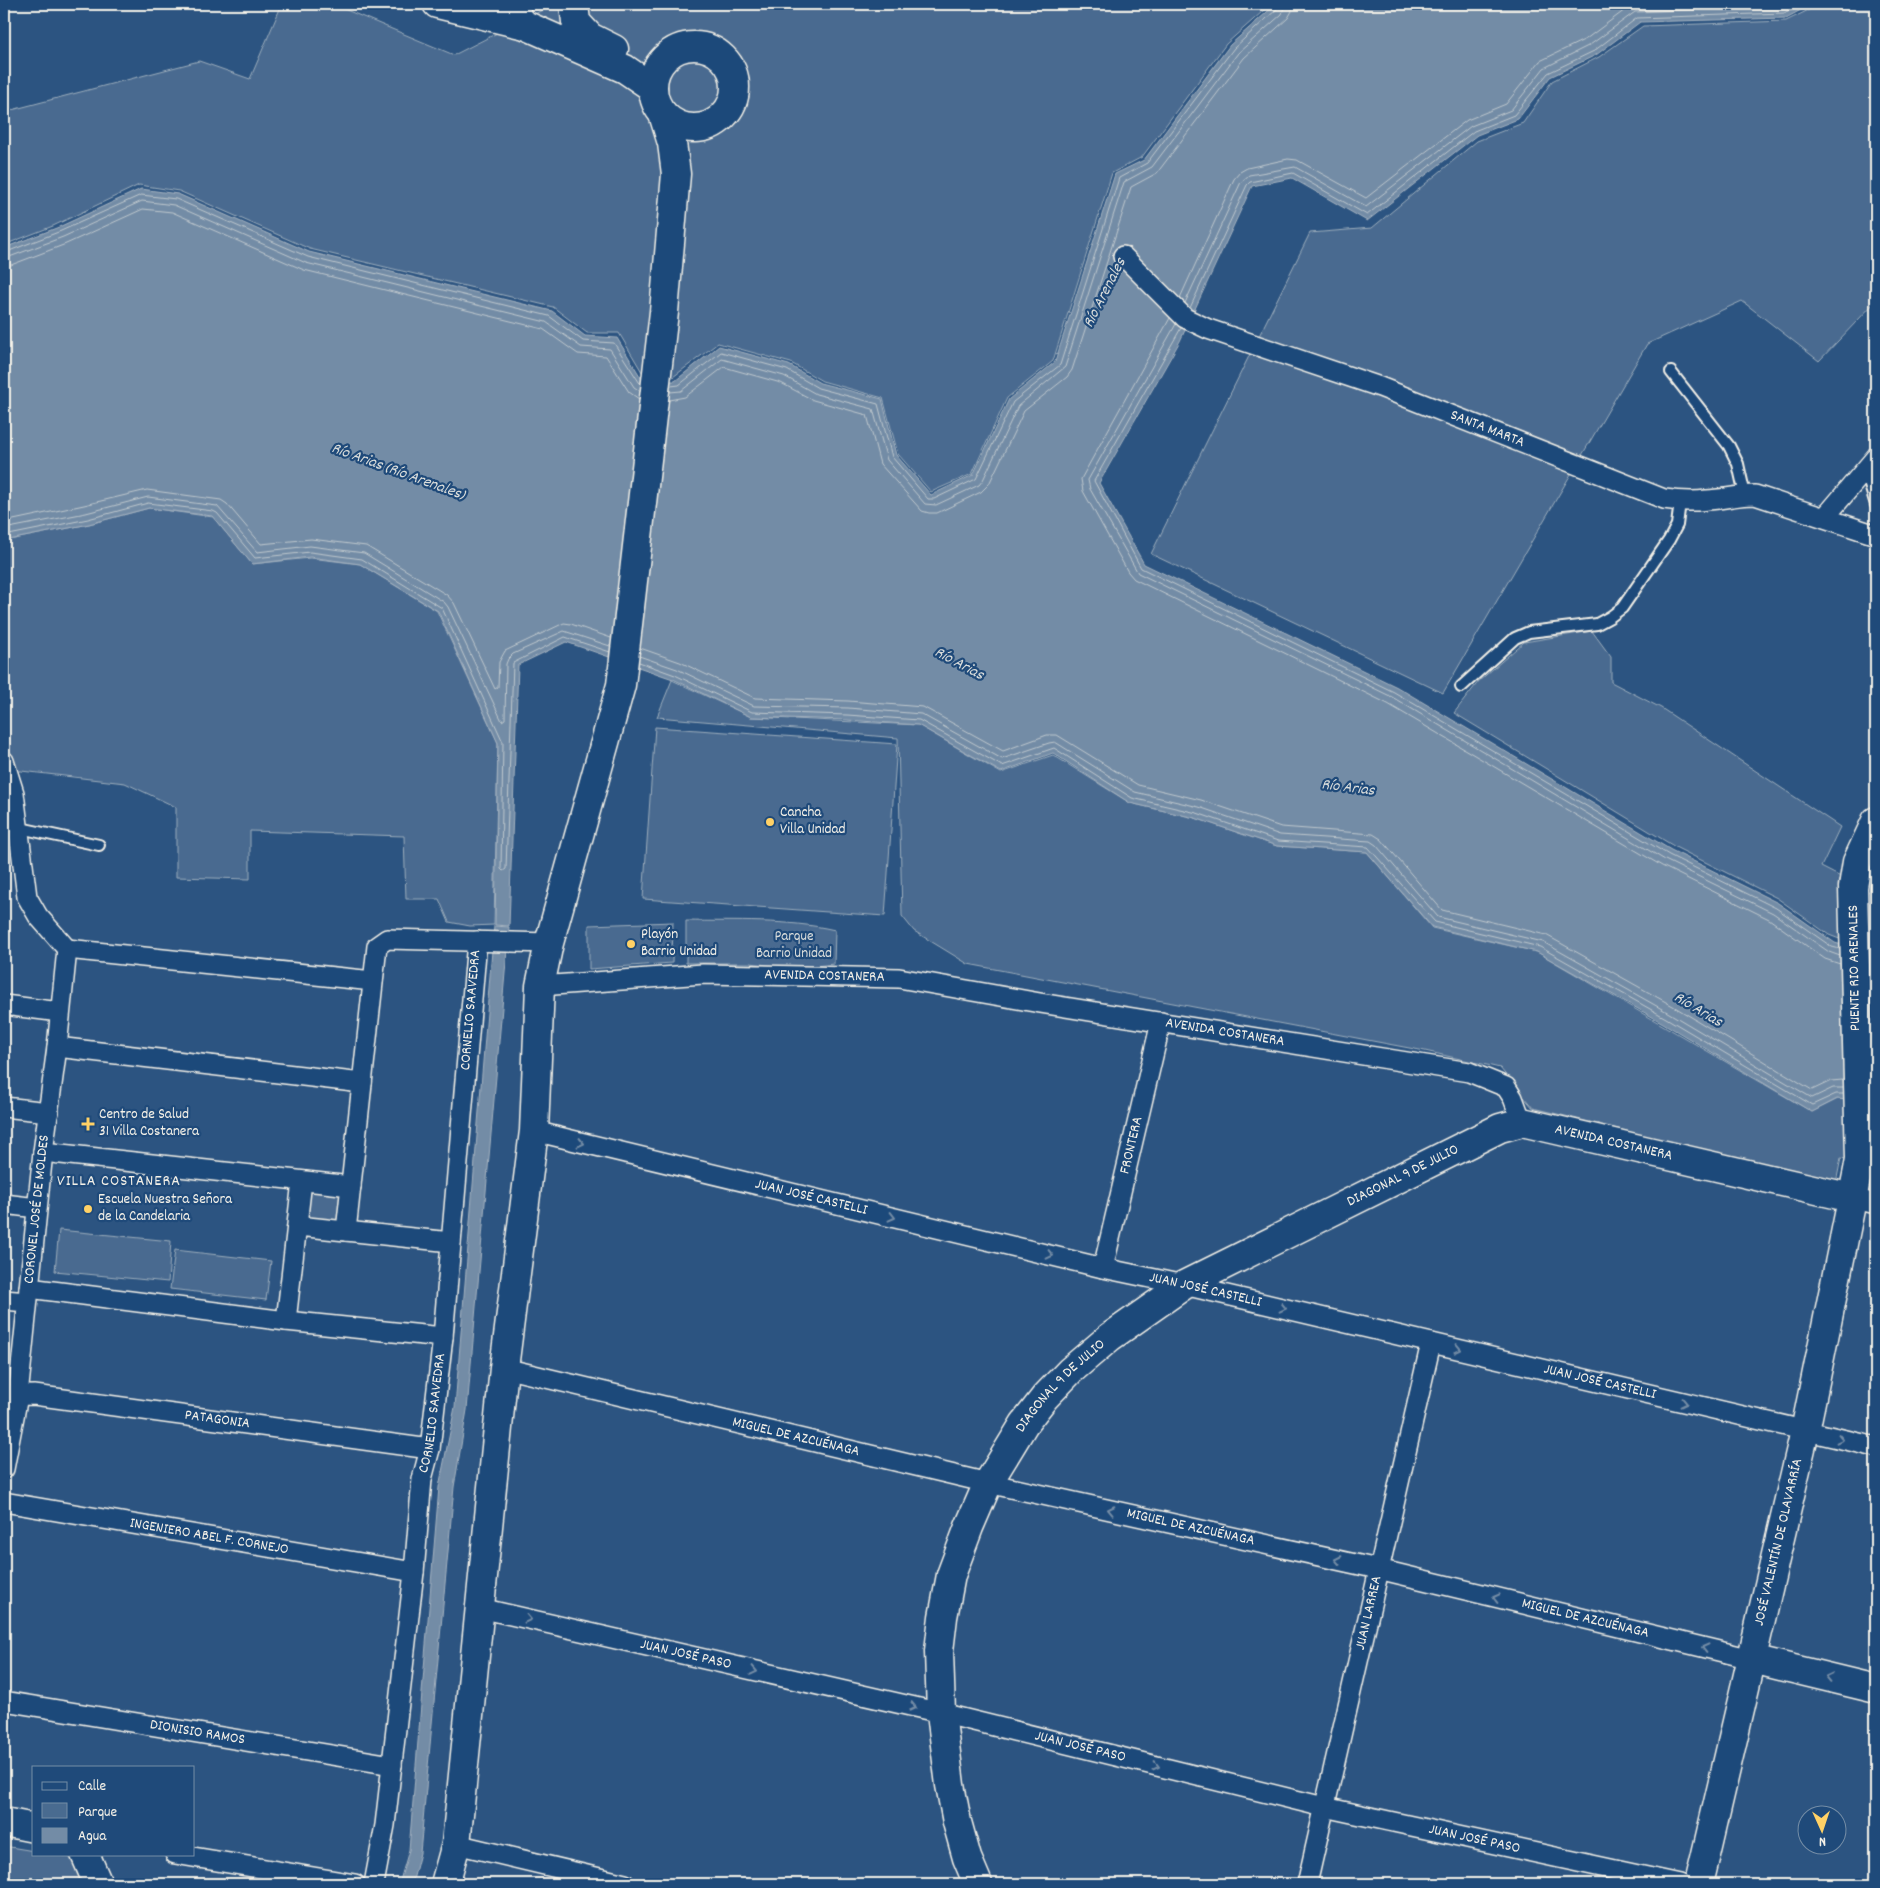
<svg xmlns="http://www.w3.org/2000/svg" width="1880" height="1888" font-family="Dekko,sans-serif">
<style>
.green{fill:#496b90;stroke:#9eaebc}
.water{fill:#738ca6;stroke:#a7b4c0}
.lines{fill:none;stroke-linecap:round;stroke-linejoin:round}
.shore{stroke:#c0c9ce;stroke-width:1}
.lane-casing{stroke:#f4f1e8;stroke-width:14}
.street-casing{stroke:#f4f1e8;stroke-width:22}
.secondary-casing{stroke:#f4f1e8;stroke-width:31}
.lane{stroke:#1f4a7a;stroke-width:10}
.street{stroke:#1f4a7a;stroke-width:19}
.secondary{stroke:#1f4a7a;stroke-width:28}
.oneway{stroke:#748da6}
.poi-dot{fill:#ffd166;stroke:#1f4a7a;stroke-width:2}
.labels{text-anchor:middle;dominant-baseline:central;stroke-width:4.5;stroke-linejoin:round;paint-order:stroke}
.street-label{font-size:15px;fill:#f4f1e8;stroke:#1f4a7a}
.poi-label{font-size:15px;fill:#f4f1e8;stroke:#1f4a7a;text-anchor:start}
.park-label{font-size:15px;fill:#dadddb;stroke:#1f4a7a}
.water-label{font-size:16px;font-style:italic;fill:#dadddb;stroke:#1f4a7a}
.neighbourhood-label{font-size:16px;letter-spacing:1px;fill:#f4f1e8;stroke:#1f4a7a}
</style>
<rect width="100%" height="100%" fill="#2c5481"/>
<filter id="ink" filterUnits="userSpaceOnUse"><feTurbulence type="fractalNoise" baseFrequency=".02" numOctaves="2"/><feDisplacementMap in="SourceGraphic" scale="10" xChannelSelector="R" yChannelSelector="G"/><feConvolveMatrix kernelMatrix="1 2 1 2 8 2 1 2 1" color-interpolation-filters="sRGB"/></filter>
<g filter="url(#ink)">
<g class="green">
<polygon points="282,4 332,4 454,55 554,4 1271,4 1226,44 1142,157 1112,173 1053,361 1007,398 972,474 931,492 898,454 883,398 822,381 791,363 718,343 673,377 645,377 619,333 587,333 553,307 310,249 179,191 139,185 53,226 4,245 4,112 199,61 250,79"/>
<polygon points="1821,4 1876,4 1876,301 1819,361 1742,301 1647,344 1443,693 1151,554 1310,233 1372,228 1477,141 1523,123 1552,81 1599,57 1643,26 1786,21"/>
<polygon points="149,508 213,517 252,564 310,558 360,564 437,611 498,743 494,925 470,926 449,922 439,899 406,899 404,836 250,831 250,879 176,877 176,807 125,783 4,769 4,541 89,524"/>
<polygon points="1592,631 1611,657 1611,682 1661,708 1840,827 1821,867 1876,895 1876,953 1829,935 1777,898 1677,848 1454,713 1479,681 1524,642"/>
<polygon points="672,680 751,717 918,725 1001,773 1053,755 1130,803 1195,818 1277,846 1367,852 1432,928 1537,952 1812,1112 1838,1099 1876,1104 1876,1166 1841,1158 1836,1183 1533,1108 1500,1068 1425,1051 968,964 914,931 902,916 898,738 657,717"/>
<polygon points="655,727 897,744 885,916 643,899"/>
<path d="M686,921C736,922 787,919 835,930L834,964L796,968L750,963H686Z"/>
<polygon points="673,922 672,963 589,969 589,925"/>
<polygon points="308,1191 339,1192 344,1196 341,1222 307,1220 304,1215"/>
<polygon points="59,1230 171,1241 168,1282 55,1271"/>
<polygon points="175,1250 271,1261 266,1300 170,1289"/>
<path d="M4,1846L34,1851V1854C68,1854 74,1853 90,1884H4Z"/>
</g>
<g class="water">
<polygon points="1276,4 1812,4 1786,18 1640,22 1596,55 1550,77 1518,119 1477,135 1367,221 1292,178 1252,186 1180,341 1099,483 1144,564 1397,687 1671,850 1778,903 1835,943 1876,955 1876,1103 1837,1099 1812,1112 1663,1023 1537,952 1432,927 1367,852 1277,846 1195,818 1130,803 1053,753 1001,772 918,725 847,720 751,717 673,679 566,642 518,665 509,926 495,925 498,743 438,611 360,564 310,557 252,564 212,516 149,508 89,524 4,541 4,248 59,227 141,189 178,194 309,252 552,311 585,336 617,338 643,381 675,381 719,346 789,365 820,383 882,399 896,455 931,495 973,475 1009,399 1055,362 1115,174 1144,160 1230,45"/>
<polygon points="494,926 509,927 467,1410 454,1487 420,1853 412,1884 399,1884 409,1850 439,1487 455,1407"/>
</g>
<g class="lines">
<g class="shore">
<polyline points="4,253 61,231 141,195 176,199 308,257 549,316 583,341 614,343 641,385"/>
<polyline points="4,259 63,237 142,201 174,205 306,263 546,322 581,347 610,349 634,387 640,391"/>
<polyline points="4,266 11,265 66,244 143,209 172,212 304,270 543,329 578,354 606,356 629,392 639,399"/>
<polyline points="1180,298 1234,179 1240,172 1247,168 1288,159 1297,160 1366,198 1467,120 1506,104 1540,61 1586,39 1629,7 1637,4"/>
<polyline points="1185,303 1241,182 1249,175 1295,167 1366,207 1471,126 1511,110 1544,68 1590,45 1635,12 1782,6 1788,4"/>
<polyline points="1190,308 1247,185 1250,182 1293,173 1367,215 1474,131 1514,115 1548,73 1594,51 1637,18 1784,13 1801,4"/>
<polyline points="1170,318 1081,479 1083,491 1128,572 1134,579 1388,704 1662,866 1769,919 1825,959 1840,964"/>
<polyline points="1176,324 1088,480 1090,489 1138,573 1392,697 1665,860 1773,913 1829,952 1840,956"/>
<polyline points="1181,328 1094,481 1141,568 1394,692 1669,855 1776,908 1832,947 1840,949"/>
<polyline points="671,386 679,385 721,352 787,370 818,388 878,404 892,457 928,499 934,499 976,479 1013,402 1060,365 1119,178 1147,163 1234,48 1277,9 1279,4"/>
<polyline points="670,392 681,391 722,359 784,376 816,394 873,409 887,460 925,504 936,505 979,485 983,480 1018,406 1065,367 1124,182 1152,167 1238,53 1282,14 1285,4"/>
<polyline points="669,400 685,397 724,367 781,383 813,400 867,415 880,464 922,511 929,513 937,513 981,492 989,484 1024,411 1067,377 1072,370 1131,187 1157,173 1244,58 1288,18 1292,11 1293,4"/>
<polyline points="4,522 84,505 147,490 221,500 227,504 261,544 311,539 366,546 447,595 454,603 495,689 498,687 499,662 505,651 564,623 571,624 611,638"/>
<polyline points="4,529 86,513 148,497 217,506 257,552 310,546 364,553 444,602 448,607 502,721 505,719 506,664 508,659 513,654 564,631 610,646"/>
<polyline points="4,536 88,519 148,503 213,511 217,513 255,558 310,552 362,559 442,608 503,742 501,869 503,871 506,869 513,663 565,637 610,652"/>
<polyline points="640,648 680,662 755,698 848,701 923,707 1003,751 1047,735 1057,735 1138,785 1201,800 1281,827 1373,834 1381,839 1442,910 1546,935 1673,1006 1812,1090 1831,1081 1843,1080"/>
<polyline points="639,656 677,669 754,706 848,708 921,714 1002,759 1049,743 1055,742 1135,792 1199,807 1280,835 1370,841 1376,845 1438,917 1543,942 1669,1013 1812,1098 1833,1088 1843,1088"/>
<polyline points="639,662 675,675 752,712 847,715 919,720 1002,766 1054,748 1132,798 1197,813 1278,841 1368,847 1435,922 1540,947 1666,1018 1812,1105 1836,1094 1843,1094"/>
</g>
<defs>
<g id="lane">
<polyline points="1671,372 1729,446 1738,464 1745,495"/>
<polyline points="1862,474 1869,482 1876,505"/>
<polyline points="1461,687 1515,638 1529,632 1597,624 1610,617 1622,608 1669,540 1677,525 1680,502"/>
<polyline points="20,828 99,845"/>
</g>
<g id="street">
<polyline points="518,4 525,25"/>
<path id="s1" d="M1123,256L1185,318L1208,329L1380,387L1664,499C1678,501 1693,502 1707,500C1724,499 1738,495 1755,495L1876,535"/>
<polyline points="1825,517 1876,457"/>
<polyline points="4,761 14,793 27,897 38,916 67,949"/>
<polyline points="67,949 373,981"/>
<path id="s2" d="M540,986L703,974L899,978L1040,1003L1469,1072L1506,1087L1513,1098L1522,1122"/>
<polyline points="4,1005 60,1012"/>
<polyline points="57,1047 362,1083"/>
<polyline points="4,1107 49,1112"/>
<path id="s3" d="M534,1131L1103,1268L1184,1285L1876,1447"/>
<polyline points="43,1152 351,1186"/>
<polyline points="1852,1198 1876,1204"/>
<polyline points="4,1204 37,1208"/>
<polyline points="298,1226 451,1242"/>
<polyline points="346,1231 377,946 387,939 549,943"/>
<path id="s4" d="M1103,1268L1161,1022"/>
<polyline points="29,1288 286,1321 443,1337"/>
<polyline points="4,1300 27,1302"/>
<polyline points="286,1321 302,1181"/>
<path id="s5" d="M504,1368L988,1483L1378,1569L1752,1659"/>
<path id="s6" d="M4,1396L34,1395L430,1449"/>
<path id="s7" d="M4,1469L18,1396L43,1152L57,1047L67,949"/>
<path id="s8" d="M4,1502L414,1572"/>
<path id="s9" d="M480,1608L941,1713L1324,1807L1680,1884"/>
<path id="s10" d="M4,1701L392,1765"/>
<polyline points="456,1844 625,1884"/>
<polyline points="175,1854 355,1884"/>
<path id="s11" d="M374,1884L385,1825L414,1572L422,1479L430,1449L443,1337L477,941"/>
<path id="s12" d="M1307,1884L1431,1343"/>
</g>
<g id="secondary">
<polyline points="437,4 525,25 625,69 653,88"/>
<polyline points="574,4 576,22 590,37 614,49"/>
<circle cx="694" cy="87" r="41"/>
<polyline points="1752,1659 1876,1689"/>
<polyline points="4,1822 34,1828"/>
<polyline points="85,1854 98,1884"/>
<polyline points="445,1884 456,1844 504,1368 534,1131 540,986 549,943 621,685 664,312 676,174 672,143 663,114"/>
<path id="s13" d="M978,1884L967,1858L957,1822L950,1785L941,1713L939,1651L943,1617L951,1575L969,1527L988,1483L1024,1424L1045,1397L1070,1371L1110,1337L1184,1285L1500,1128L1522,1122L1852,1198"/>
<path id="s14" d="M1699,1884L1805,1431L1858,1170L1860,1159L1853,887L1857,862L1876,821"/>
</g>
</defs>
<use href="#lane" class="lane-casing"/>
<use href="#street" class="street-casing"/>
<use href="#secondary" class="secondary-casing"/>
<use href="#lane" class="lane"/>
<use href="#street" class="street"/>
<use href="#secondary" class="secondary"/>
</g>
<defs><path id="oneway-chevron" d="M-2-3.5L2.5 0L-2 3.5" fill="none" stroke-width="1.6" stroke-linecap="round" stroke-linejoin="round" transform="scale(1.25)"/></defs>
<g class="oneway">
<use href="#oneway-chevron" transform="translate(581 1143) rotate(13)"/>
<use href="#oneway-chevron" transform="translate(892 1217) rotate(14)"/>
<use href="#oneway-chevron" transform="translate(1050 1255) rotate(13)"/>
<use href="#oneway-chevron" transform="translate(1283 1308) rotate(13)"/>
<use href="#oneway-chevron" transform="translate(1458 1349) rotate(13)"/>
<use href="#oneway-chevron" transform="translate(1684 1403) rotate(13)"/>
<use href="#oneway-chevron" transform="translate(1840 1439) rotate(13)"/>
<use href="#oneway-chevron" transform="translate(1111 1510) rotate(-168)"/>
<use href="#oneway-chevron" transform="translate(1338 1560) rotate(-168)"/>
<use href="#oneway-chevron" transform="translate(1496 1598) rotate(-166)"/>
<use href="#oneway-chevron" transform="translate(528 1619) rotate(13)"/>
<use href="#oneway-chevron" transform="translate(1705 1648) rotate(-166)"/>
<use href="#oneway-chevron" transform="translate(754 1671) rotate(13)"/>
<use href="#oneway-chevron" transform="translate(1829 1677) rotate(-167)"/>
<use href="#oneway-chevron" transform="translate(913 1707) rotate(13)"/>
<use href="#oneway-chevron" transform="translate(1156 1766) rotate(14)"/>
</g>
</g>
<g class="poi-dot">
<circle cx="770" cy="822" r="5"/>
<circle cx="631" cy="944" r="5"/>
<path d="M85.5 1116.5h5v5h5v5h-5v5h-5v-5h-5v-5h5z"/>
<circle cx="88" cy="1209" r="5"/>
</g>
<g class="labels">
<g class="street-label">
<text stroke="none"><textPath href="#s1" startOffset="410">SANTA MARTA</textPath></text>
<text transform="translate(1855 968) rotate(-91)">PUENTE RIO ARENALES</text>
<text stroke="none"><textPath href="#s2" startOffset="285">AVENIDA COSTANERA</textPath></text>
<text stroke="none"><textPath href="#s11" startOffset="880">CORNELIO SAAVEDRA</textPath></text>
<text stroke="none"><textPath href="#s2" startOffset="690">AVENIDA COSTANERA</textPath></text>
<text stroke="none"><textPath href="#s13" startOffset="1166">AVENIDA COSTANERA</textPath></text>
<text stroke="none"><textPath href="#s4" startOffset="126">FRONTERA</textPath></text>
<text stroke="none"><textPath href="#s13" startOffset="941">DIAGONAL 9 DE JULIO</textPath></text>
<text stroke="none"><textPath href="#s3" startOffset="285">JUAN JOSÉ CASTELLI</textPath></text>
<text stroke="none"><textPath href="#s7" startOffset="262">CORONEL JOSÉ DE MOLDES</textPath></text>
<text stroke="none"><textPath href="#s3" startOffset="690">JUAN JOSÉ CASTELLI</textPath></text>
<text stroke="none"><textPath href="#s3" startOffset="1095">JUAN JOSÉ CASTELLI</textPath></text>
<text stroke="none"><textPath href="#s13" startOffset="536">DIAGONAL 9 DE JULIO</textPath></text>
<text stroke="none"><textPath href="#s11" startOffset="475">CORNELIO SAAVEDRA</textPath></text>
<text stroke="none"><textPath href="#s6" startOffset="215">PATAGONIA</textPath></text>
<text stroke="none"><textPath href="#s5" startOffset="300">MIGUEL DE AZCUÉNAGA</textPath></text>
<text stroke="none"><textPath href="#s5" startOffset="705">MIGUEL DE AZCUÉNAGA</textPath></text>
<text stroke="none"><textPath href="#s8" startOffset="208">INGENIERO ABEL F. CORNEJO</textPath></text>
<text stroke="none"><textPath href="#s14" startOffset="351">JOSÉ VALENTÍN DE OLAVARRÍA</textPath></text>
<text stroke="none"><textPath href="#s12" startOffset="278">JUAN LARREA</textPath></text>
<text stroke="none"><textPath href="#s5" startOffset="1110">MIGUEL DE AZCUÉNAGA</textPath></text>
<text stroke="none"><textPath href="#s9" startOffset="211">JUAN JOSÉ PASO</textPath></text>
<text stroke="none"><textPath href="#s10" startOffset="196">DIONISIO RAMOS</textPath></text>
<text stroke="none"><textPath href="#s9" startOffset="616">JUAN JOSÉ PASO</textPath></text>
<text stroke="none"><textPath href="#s9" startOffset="1021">JUAN JOSÉ PASO</textPath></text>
</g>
<g class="poi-label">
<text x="780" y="813">Cancha<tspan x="780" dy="17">Villa Unidad</tspan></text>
<text x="641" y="935">Playón<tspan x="641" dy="17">Barrio Unidad</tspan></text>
<text x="99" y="1115">Centro de Salud<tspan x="99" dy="17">31 Villa Costanera</tspan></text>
<text x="98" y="1200">Escuela Nuestra Señora<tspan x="98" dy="17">de la Candelaria</tspan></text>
</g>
<g class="park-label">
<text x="794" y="937">Parque<tspan x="794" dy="17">Barrio Unidad</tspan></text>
</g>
<g class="water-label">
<text transform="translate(1105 293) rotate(-63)">Río Arenales</text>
<text transform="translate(398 472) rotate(20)">Río Arias (Río Arenales)</text>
<text transform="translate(959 664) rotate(28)">Río Arias</text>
<text transform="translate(1348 788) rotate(7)">Río Arias</text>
<text transform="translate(1698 1010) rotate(31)">Río Arias</text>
</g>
<g class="neighbourhood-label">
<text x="119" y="1181">VILLA COSTANERA</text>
</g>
</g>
<rect width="1880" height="1888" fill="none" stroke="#1f4a7a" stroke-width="20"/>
<rect x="10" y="10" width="1860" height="1868" fill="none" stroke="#f4f1e8" stroke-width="2" filter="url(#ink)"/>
<rect x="32" y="1766" width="162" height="90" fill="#1f4a7a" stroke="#748da6"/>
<rect x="42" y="1782" width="25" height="8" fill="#1f4a7a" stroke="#748da6"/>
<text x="78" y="1790" font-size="15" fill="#f4f1e8">Calle</text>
<rect x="42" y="1803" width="25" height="15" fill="#496b90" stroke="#748da6"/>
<text x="78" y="1816" font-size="15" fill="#f4f1e8">Parque</text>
<rect x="42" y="1828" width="25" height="15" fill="#738ca6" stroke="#748da6"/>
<text x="78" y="1840" font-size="15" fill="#f4f1e8">Agua</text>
<g transform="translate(1822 1830) rotate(177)"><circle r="24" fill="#1f4a7a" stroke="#748da6"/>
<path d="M0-4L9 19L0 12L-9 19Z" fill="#ffd166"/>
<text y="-8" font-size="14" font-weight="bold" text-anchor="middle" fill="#f4f1e8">N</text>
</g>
</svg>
